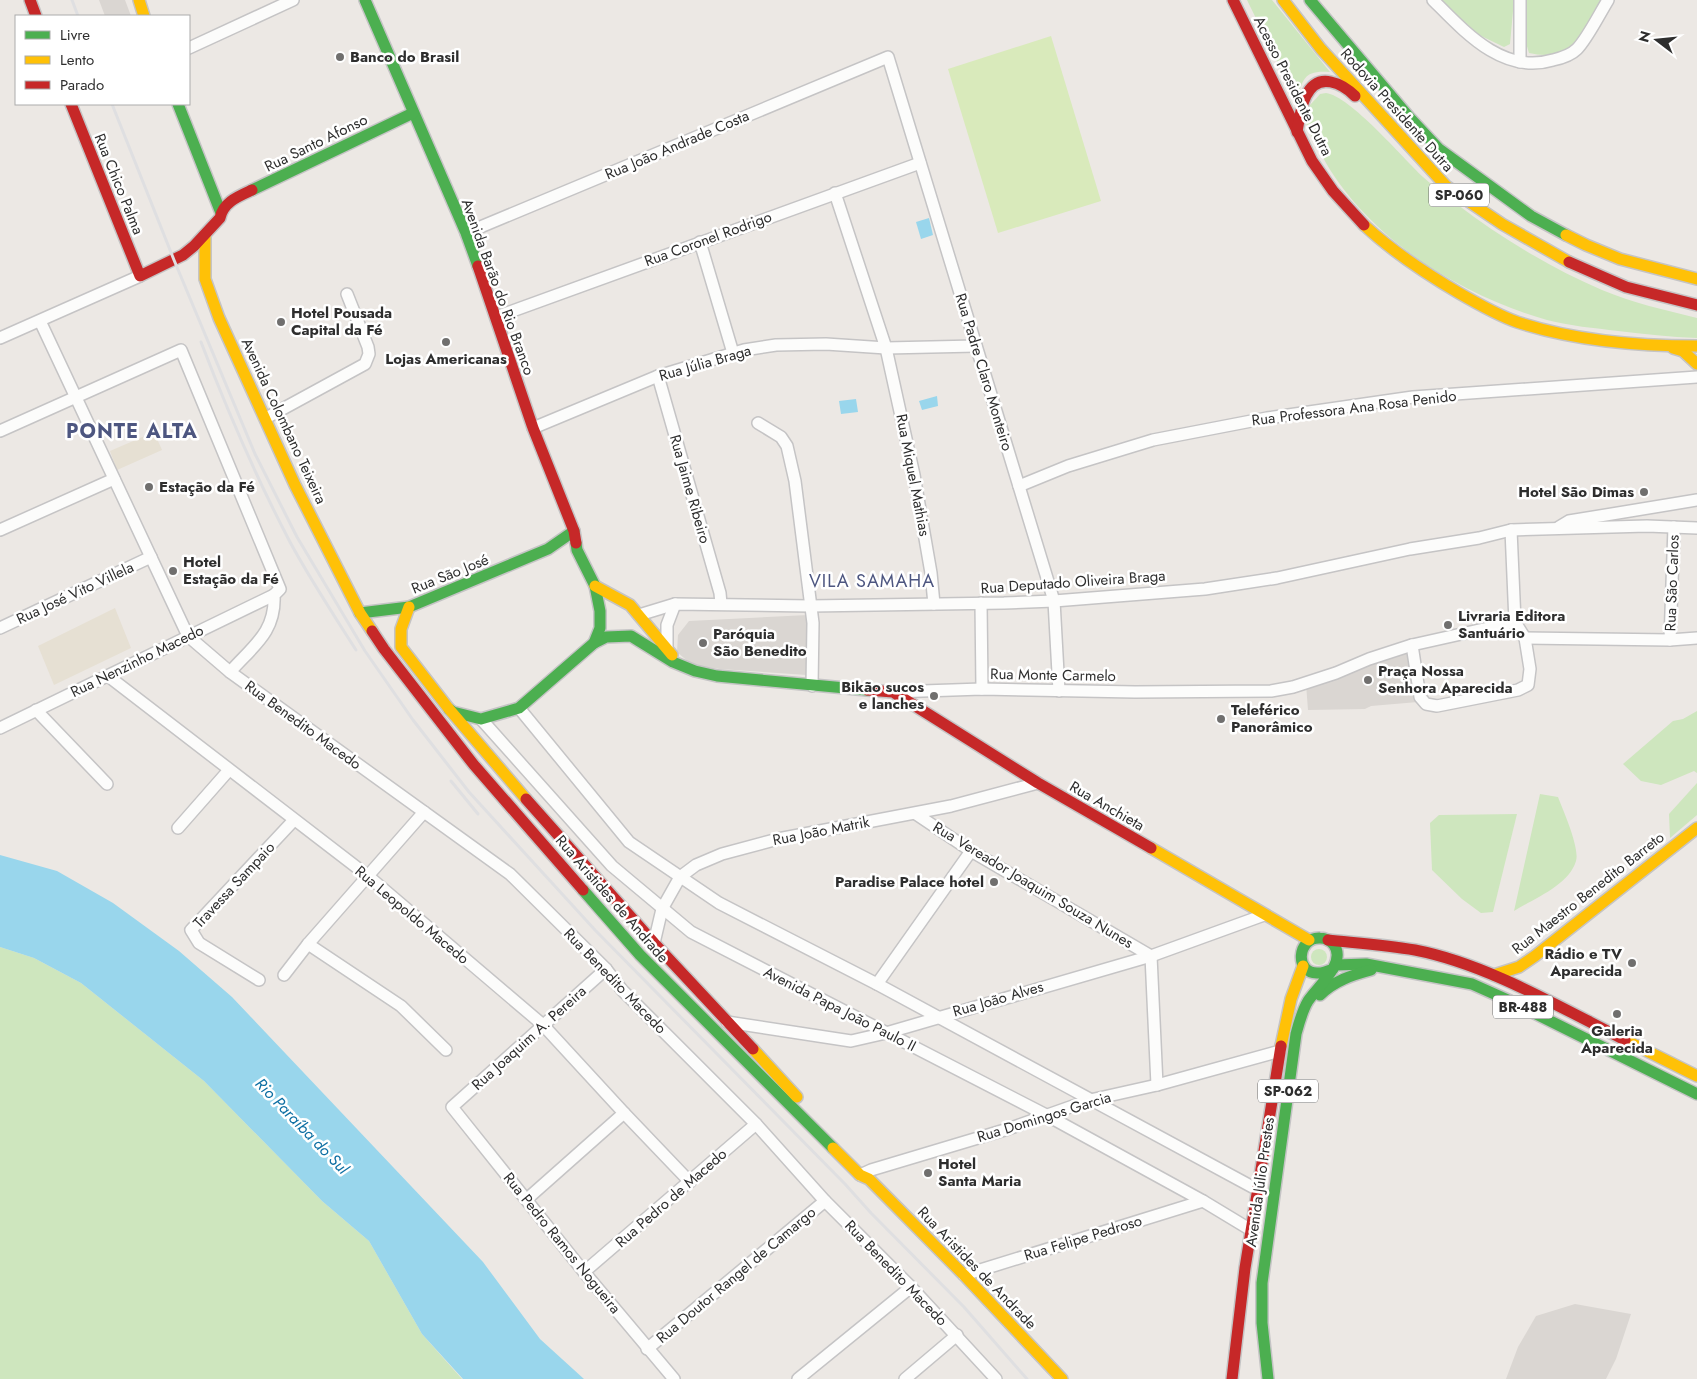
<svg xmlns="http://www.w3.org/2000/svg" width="1697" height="1379" font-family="Jost,sans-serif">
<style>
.education{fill:#e6e0d3}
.green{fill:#cee6be}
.pitch{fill:#d9eabb}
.plaza{fill:#dad6d2}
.water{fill:#99d6ec}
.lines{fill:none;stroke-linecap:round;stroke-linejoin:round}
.street-casing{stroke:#c5c4c5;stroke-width:14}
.fast-casing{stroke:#c5c4c5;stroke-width:14}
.slow-casing{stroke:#c5c4c5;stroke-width:14}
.jam-casing{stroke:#c5c4c5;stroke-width:14}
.street{stroke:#fcfcfb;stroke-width:11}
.fast{stroke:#4caf50;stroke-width:11}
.slow{stroke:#ffc107;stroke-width:11}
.jam{stroke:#c62828;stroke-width:11}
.rail{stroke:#dfdfe1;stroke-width:3}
.poi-dot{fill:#706f6e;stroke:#fff;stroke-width:2}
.labels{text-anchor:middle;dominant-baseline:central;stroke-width:5;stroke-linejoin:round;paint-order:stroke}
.shield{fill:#fff;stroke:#6d6d6d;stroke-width:1}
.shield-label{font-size:14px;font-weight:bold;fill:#2e2e2e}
.poi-label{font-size:15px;font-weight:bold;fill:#2e2e2e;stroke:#fff;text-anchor:start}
.street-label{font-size:15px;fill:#2e2e2e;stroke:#fff}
.water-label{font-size:16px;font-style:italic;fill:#0d6fa3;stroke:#fff}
.quarter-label{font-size:18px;letter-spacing:1px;fill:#4d5680;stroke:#fff}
.district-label{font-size:20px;font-weight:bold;letter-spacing:1px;fill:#4d5680;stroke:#fff}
</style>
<rect width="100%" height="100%" fill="#ece8e4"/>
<g class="education">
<polygon points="154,432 162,450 117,470 110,451"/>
<polygon points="115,608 131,648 54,685 38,646"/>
</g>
<g class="green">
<path d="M1247,0H1272L1330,72C1304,70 1304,78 1296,100Z"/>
<polygon points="1442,0 1514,0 1510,44 1504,47 1475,33"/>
<path d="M1526,0H1602C1584,32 1573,63 1529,53L1526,43Z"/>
<path d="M1326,93C1350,96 1403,158 1423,177C1434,187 1446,196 1458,205C1501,238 1553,269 1602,290C1633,303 1665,310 1697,318V338C1670,337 1644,334 1618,331C1594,328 1570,326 1547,320C1462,296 1371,240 1326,163C1321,152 1300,122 1306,111C1309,105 1316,99 1320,94Z"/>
<polygon points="1697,711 1697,773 1694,771 1661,785 1641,781 1623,764 1673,721 1683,719"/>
<polygon points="1697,783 1697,815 1670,838 1669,814"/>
<path d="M1540,794L1558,797C1563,810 1580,848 1576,861C1569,885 1535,898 1514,911Z"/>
<polygon points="1517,814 1493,912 1481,913 1462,899 1432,870 1430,823 1439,815"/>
<polygon points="0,947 34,958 81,983 204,1081 322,1201 369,1241 422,1334 462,1379 0,1379"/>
<circle cx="1319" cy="957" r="8"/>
</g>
<polygon class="pitch" points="1051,36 1101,201 998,233 948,69"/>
<g class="plaza">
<polygon points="99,0 125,0 131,16 105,16"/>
<polygon points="808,615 807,675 720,669 692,665 677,652 678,635 689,621"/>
<polygon points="1410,648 1418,702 1371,706 1365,709 1308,710 1306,684"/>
<polygon points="1575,1304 1631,1314 1616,1359 1606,1379 1506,1379 1518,1347 1536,1316"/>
</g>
<g class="water">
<polygon points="929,218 933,235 921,239 916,222"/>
<polygon points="937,396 938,406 922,410 919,401"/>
<polygon points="856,399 858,412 841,414 839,401"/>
<polygon points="0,855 57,871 113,903 179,951 232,997 483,1262 540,1339 584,1379 463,1379 422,1334 369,1241 322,1201 204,1081 81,983 34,958 0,947"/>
</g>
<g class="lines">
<defs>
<g id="street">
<path d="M1433,0C1465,32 1503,75 1553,60C1562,58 1571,55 1577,49C1587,39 1600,13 1608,0"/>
<polyline points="1520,0 1520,62"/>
<polyline points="189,48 293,0"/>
<polyline points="835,193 886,348 914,475 931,573 934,604"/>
<polyline points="466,233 888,57 1054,601 1059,691"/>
<polyline points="700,242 733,353"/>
<polyline points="496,317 920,163"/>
<polyline points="40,321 188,636 230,672 510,874 606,969 622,990 756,1124 825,1201 911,1287 996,1379"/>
<polyline points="0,338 140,276"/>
<polyline points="658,376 720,593 721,604"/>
<polyline points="266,418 365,364 369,354 368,347 347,294"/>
<polyline points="758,423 781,437 787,446 795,481 813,623 812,686"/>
<polyline points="533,428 658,376 744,350 776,345 826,344 886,348 976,346"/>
<path d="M0,431L181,350L280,589L274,595C276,632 253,646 230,672"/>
<polyline points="1019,486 1068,466 1153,440 1267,418 1413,397 1697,377"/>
<polyline points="1559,527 1569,521 1697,500"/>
<polyline points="0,530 114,479"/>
<polyline points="981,603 982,689"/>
<polyline points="639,615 675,604 810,606 1004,603 1054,601 1205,589 1277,578 1410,549 1479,538 1511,530 1647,526 1697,528"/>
<polyline points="0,628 151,557"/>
<polyline points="1525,638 1670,640 1697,638"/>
<polyline points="1670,640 1674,527"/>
<polyline points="1412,645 1420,697 1426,704 1437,706 1518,690 1528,685 1530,669 1525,638 1515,622 1511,530"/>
<polyline points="667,649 667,625 675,604"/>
<polyline points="108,676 368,876 543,1025 624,1113 690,1182"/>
<polyline points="893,692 982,689 1135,692 1271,691 1293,687 1336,673 1369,659 1412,645 1515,622"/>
<polyline points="519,708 629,842 719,903 877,984 1258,1190"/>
<polyline points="36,710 107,784"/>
<polyline points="481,719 612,866 691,932 1048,1116 1203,1201 1251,1230"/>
<polyline points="0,728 274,595"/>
<polyline points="916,814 971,851 1151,956 1157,1085"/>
<polyline points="178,828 229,770"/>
<polyline points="654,943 662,909 680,877 696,865 722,854 778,839 951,806 1038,783"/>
<polyline points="308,944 401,1006 446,1050"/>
<polyline points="606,969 452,1107 584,1272 674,1379"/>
<polyline points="284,975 308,944 424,812"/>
<polyline points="259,980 199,943 191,930 294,820"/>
<polyline points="877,984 971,851"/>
<polyline points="727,1022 851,1041 886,1033 1151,956 1264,915"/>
<polyline points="860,1175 871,1170 1008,1129 1090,1100 1157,1085 1280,1051"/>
<polyline points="527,1199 624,1113"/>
<polyline points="584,1272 756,1124"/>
<polyline points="964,1275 1203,1201"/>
<polyline points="647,1349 825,1201"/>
<polyline points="798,1379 911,1287"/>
<polyline points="905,1379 957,1335"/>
</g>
<g id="fast">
<polyline points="365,0 466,233 478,266"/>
<polyline points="1310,0 1409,117 1439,149 1531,216 1566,235"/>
<polyline points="178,104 221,213"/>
<polyline points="252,190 413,113"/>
<polyline points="360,613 409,607 548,549 574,531"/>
<polyline points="594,643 606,637 631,636 673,662 695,671 717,676 867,690"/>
<polyline points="449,709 453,712 481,719 519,708 594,643 600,628 600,611 595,586 577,550 576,543"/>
<polyline points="583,890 640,955 833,1148"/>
<polyline points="1336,965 1366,964 1472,984 1510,1001 1697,1094"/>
<path d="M1320,995C1334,981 1352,975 1371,970"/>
<path d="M1268,1379L1262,1323V1283L1296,1034C1299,1023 1302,1011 1308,1001C1317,987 1347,963 1334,945C1331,941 1325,938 1320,938C1297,937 1294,974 1318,973C1323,973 1328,971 1333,969"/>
</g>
<g id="slow">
<polyline points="139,0 144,16"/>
<polyline points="1283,0 1321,49 1446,186 1502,224 1569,262"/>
<path d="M1364,225C1393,252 1425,273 1459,293C1478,304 1497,315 1517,322C1575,341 1637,346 1697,346"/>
<polyline points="205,235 205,279 219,318 295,485 360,613 372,631"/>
<polyline points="1566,235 1586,245 1620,259 1697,279"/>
<polyline points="1673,348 1683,351 1697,364"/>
<polyline points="595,586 630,605 672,655"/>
<polyline points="409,607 401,629 401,647 449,709 526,799"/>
<polyline points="1151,848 1309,940"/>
<polyline points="1494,975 1519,967 1535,956 1697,828"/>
<polyline points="1625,1040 1697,1076"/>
<polyline points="1281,1046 1291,999 1303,966"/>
<polyline points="753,1049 797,1097"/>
<polyline points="833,1148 860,1175 869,1179 964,1275 1062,1379"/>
</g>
<g id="jam">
<polyline points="30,0 36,16"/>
<polyline points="1233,0 1312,161 1333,191 1364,225"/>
<path d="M71,104L140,276L183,255L194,246L220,218C223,202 239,196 252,190"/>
<path d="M1297,132C1300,114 1304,76 1331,82C1341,84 1348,89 1355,96"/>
<polyline points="1569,262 1626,287 1697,305"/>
<polyline points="478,266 533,428 574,531 576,543"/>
<polyline points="372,631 384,649 474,765 583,890"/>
<polyline points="867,690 893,692 1038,783 1151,848"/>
<polyline points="526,799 654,943 753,1049"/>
<path d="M1328,940C1357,943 1387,945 1415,950C1487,964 1559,1007 1625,1040"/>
<polyline points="1232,1379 1245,1268 1281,1046"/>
</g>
</defs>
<use href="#street" class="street-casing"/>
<use href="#fast" class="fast-casing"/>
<use href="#slow" class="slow-casing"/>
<use href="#jam" class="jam-casing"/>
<use href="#street" class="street"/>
<use href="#fast" class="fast"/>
<use href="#slow" class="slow"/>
<use href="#jam" class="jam"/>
<g class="rail">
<polyline points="72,0 78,16"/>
<polyline points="112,104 174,260 255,454 297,537 365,651 413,720 469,792 595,930 845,1184 871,1213 964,1307 1027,1379"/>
<path d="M201,342C227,410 256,477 290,542C310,579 333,614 356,650"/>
<polyline points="451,781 478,814"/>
</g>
</g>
<g class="poi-dot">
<circle cx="340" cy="57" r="5"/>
<circle cx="281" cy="322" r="5"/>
<circle cx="446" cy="342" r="5"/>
<circle cx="149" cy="487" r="5"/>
<circle cx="1644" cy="492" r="5"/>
<circle cx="173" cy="571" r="5"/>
<circle cx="1448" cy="625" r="5"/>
<circle cx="703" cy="643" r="5"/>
<circle cx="1368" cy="680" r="5"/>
<circle cx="934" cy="696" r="5"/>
<circle cx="1221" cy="719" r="5"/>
<circle cx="994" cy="882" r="5"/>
<circle cx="1632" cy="963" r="5"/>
<circle cx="1617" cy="1014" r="5"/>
<circle cx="928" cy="1173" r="5"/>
</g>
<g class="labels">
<g class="shield">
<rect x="1429" y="183.5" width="60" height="23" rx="4"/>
<rect x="1493" y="995.5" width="60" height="23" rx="4"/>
<rect x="1258" y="1079.5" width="60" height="23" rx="4"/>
</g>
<g class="shield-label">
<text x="1459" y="195">SP-060</text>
<text x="1523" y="1007">BR-488</text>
<text x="1288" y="1091">SP-062</text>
</g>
<g class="poi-label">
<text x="350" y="57">Banco do Brasil</text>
<text x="291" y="313">Hotel Pousada<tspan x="291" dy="17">Capital da Fé</tspan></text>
<text x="446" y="359" text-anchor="middle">Lojas Americanas</text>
<text x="159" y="487">Estação da Fé</text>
<text x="1634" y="492" text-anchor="end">Hotel São Dimas</text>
<text x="183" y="562">Hotel<tspan x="183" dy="17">Estação da Fé</tspan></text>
<text x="1458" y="616">Livraria Editora<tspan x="1458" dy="17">Santuário</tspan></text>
<text x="713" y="634">Paróquia<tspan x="713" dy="17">São Benedito</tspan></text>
<text x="1378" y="671">Praça Nossa<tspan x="1378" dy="17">Senhora Aparecida</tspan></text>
<text x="924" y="687" text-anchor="end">Bikão sucos<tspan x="924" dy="17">e lanches</tspan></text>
<text x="1231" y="710">Teleférico<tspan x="1231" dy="17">Panorâmico</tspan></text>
<text x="984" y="882" text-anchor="end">Paradise Palace hotel</text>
<text x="1622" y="954" text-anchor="end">Rádio e TV<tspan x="1622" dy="17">Aparecida</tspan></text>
<text x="1617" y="1031" text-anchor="middle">Galeria<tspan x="1617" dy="17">Aparecida</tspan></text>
<text x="938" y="1164">Hotel<tspan x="938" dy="17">Santa Maria</tspan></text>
</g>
<g class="street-label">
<text transform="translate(1293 86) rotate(63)">Acesso Presidente Dutra</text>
<text transform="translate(1397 110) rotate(48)">Rodovia Presidente Dutra</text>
<text transform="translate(316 143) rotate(-26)">Rua Santo Afonso</text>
<text transform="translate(677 145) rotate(-23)">Rua João Andrade Costa</text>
<text transform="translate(119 184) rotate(68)">Rua Chico Palma</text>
<text transform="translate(708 239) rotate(-20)">Rua Coronel Rodrigo</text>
<text transform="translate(498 287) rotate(70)">Avenida Barão do Rio Branco</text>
<text transform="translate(705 363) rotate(-16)">Rua Júlia Braga</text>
<text transform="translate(984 372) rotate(73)">Rua Padre Claro Monteiro</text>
<text transform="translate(1354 408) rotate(-7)">Rua Professora Ana Rosa Penido</text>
<text transform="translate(284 421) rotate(65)">Avenida Colombano Teixeira</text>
<text transform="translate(913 475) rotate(79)">Rua Miquel Mathias</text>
<text transform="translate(690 489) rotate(74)">Rua Jaime Ribeiro</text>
<text transform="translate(450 574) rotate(-22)">Rua São José</text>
<text transform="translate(1073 582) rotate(-4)">Rua Deputado Oliveira Braga</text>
<text transform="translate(1672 583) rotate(-88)">Rua São Carlos</text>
<text transform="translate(75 593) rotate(-25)">Rua José Vito Villela</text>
<text transform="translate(137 661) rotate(-26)">Rua Nenzinho Macedo</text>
<text transform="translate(1053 675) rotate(1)">Rua Monte Carmelo</text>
<text transform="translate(303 725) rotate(36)">Rua Benedito Macedo</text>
<text transform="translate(1107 806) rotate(30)">Rua Anchieta</text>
<text transform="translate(821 831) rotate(-11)">Rua João Matrik</text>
<text transform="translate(234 885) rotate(-47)">Travessa Sampaio</text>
<text transform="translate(1033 885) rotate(31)">Rua Vereador Joaquim Souza Nunes</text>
<text transform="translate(1588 893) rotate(-38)">Rua Maestro Benedito Barreto</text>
<text transform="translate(612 899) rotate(49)">Rua Aristides de Andrade</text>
<text transform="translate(412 915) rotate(40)">Rua Leopoldo Macedo</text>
<text transform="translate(615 981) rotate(46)">Rua Benedito Macedo</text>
<text transform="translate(998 999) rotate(-16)">Rua João Alves</text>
<text transform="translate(840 1009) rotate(27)">Avenida Papa João Paulo II</text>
<text transform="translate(529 1038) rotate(-42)">Rua Joaquim A. Pereira</text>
<text transform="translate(1044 1117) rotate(-17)">Rua Domingos Garcia</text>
<text transform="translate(1260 1182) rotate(-82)">Avenida Júlio Prestes</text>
<text transform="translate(671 1198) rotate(-41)">Rua Pedro de Macedo</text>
<text transform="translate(1083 1238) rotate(-17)">Rua Felipe Pedroso</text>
<text transform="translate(562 1243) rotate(51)">Rua Pedro Ramos Nogueira</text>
<text transform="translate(977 1268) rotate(46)">Rua Aristides de Andrade</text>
<text transform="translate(896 1273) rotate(46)">Rua Benedito Macedo</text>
<text transform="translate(736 1275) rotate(-40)">Rua Doutor Rangel de Camargo</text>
</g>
<g class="water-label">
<text transform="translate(302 1126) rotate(46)">Rio Paraíba do Sul</text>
</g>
<g class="quarter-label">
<text x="872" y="581">VILA SAMAHA</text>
</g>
<g class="district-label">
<text x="132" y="431">PONTE ALTA</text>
</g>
</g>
<rect x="15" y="15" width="175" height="90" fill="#ffffff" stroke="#ababab"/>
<rect x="25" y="31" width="25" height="8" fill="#4caf50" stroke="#ababab"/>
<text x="60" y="40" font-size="15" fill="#2e2e2e">Livre</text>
<rect x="25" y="56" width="25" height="8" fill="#ffc107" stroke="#ababab"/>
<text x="60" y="65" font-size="15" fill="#2e2e2e">Lento</text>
<rect x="25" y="81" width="25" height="8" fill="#c62828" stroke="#ababab"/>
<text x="60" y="90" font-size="15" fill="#2e2e2e">Parado</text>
<g transform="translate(1657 40) rotate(286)" stroke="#ffffff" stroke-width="4" paint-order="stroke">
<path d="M0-4L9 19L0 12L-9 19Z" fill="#2e2e2e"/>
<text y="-8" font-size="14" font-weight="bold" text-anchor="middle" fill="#2e2e2e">N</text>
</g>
</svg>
